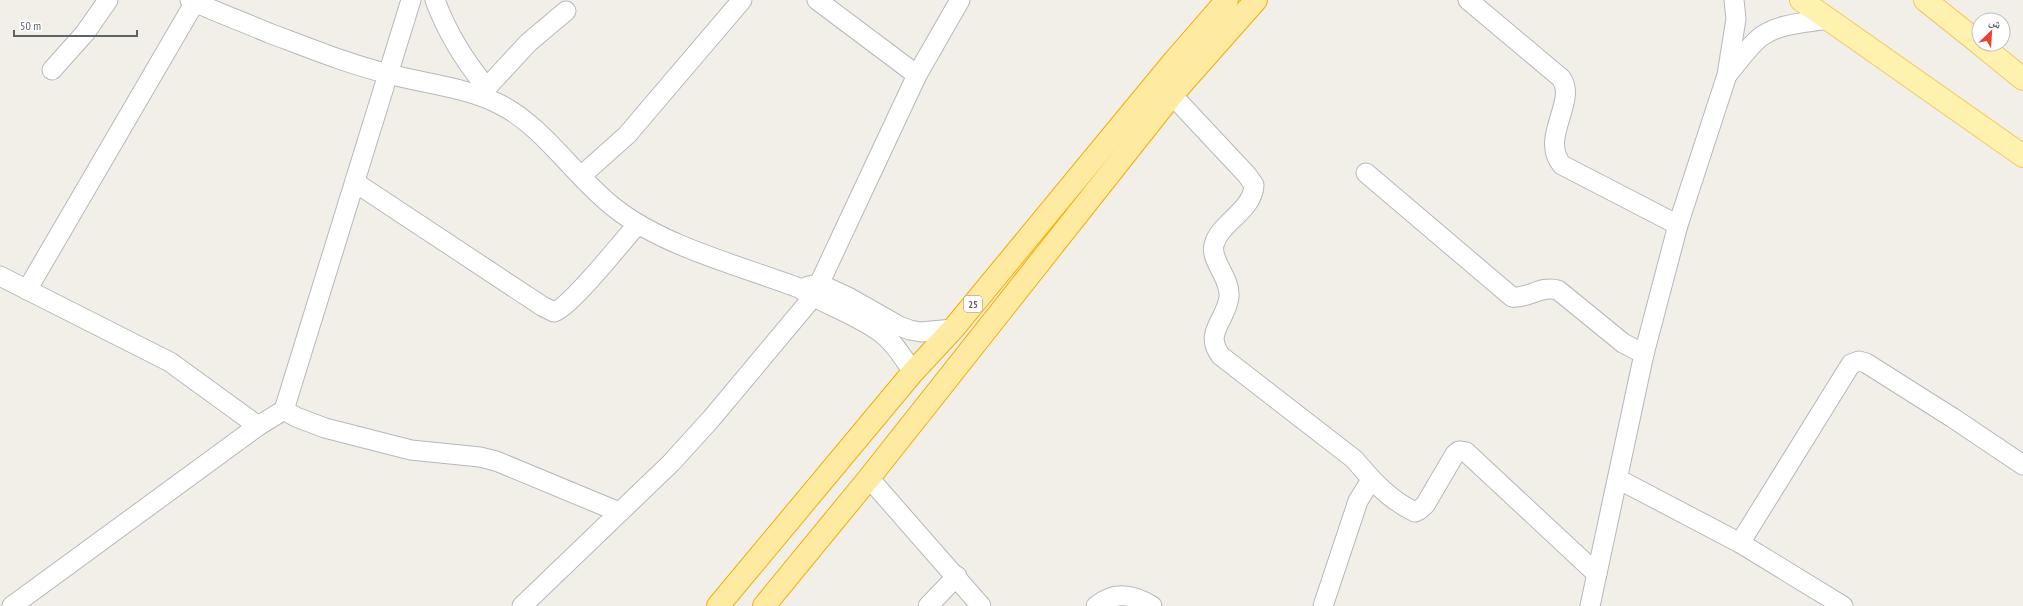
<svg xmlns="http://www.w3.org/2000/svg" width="2023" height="606" font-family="'PT Sans Narrow','Noto Naskh Arabic',sans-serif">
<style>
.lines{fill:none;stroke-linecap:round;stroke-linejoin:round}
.minor-casing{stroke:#b5b8bc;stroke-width:21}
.primary-casing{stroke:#f2c960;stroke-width:24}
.trunk-casing{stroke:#f9ab00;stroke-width:24}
.minor{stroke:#fff;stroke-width:19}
.primary{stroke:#fff2af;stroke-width:22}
.trunk{stroke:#feeaa1;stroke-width:22}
.labels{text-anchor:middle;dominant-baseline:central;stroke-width:4;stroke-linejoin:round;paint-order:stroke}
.shield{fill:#fff;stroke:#8f9295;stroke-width:1}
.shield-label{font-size:10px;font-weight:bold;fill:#5f6368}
</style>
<rect width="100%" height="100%" fill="#f1efe8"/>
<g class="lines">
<defs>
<g id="minor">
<path d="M190,0C216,12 243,22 269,33C309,48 348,64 389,74C426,84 465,87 499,104C544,126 576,179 616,209C665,247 741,266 799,288C825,305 855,314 880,332C894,342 903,358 913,372"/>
<path d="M435,0C447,33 464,60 486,87"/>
<polyline points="817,0 917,75"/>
<path d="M1468,0L1561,78C1578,101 1539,138 1562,165L1678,225"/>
<polyline points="52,70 85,33 108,0"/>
<path d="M1727,75C1737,64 1750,44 1762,36C1780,23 1807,23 1828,19"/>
<polyline points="480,95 528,43 566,11"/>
<path d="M1172,95L1247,175L1254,185C1253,211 1219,223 1214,245C1210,261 1231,278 1229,297C1226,321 1203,333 1221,356L1354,459C1371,479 1389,500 1415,512L1419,510L1425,505L1455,454L1459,451L1466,452L1597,574"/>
<path d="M1366,173L1512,297C1528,299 1541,285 1558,290L1623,343L1644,354"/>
<polyline points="581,176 627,135 742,0"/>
<path d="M356,183L542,306L554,312C572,306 622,241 638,224"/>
<polyline points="0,276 170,362 258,426"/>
<polyline points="808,286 820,284 848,297 899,326 910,330 921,332 953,329"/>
<polyline points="27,290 195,2"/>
<polyline points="284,410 296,417 325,428 411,450 480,457 496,461 619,512"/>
<polyline points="869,478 981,606"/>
<polyline points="1618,479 1740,543 1843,606"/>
<polyline points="1740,543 1851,364 1859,361 1866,363 1953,418 2023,465"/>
<polyline points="12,606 258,426 284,410 411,0"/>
<polyline points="522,606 671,463 711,419 813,297 917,75 960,0"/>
<polyline points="928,606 957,576"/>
<path d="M1096,606C1114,591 1133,594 1152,606"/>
<polyline points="1323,606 1358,501 1371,480"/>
<polyline points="1590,606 1644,354 1678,225 1727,75 1736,19 1734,0"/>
</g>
<g id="primary">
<polyline points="1801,0 2023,156"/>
<polyline points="1925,0 1979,43"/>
<polyline points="1980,44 2023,79"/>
</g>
<g id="trunk">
<polyline points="718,606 913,372 953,329 1174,61 1227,0"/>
<polyline points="764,606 869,478 1172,95 1256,0"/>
</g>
</defs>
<use href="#minor" class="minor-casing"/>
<use href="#primary" class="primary-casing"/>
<use href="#trunk" class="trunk-casing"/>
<use href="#minor" class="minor"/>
<use href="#primary" class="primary"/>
<use href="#trunk" class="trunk"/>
</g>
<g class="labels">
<rect class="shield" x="964" y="296" width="18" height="16" rx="3"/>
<g class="shield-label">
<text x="973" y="304">25</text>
</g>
</g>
<g transform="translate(1991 32) rotate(25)"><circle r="19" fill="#ffffff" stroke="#bfc1c3"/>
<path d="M0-3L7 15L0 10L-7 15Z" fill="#ea4335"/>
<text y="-6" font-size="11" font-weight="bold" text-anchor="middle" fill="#5f6368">ش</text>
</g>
<path d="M14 30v6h123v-6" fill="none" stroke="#5f6368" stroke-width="2"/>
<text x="20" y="30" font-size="12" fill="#5f6368" stroke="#ffffff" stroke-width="3" paint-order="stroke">50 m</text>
</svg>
